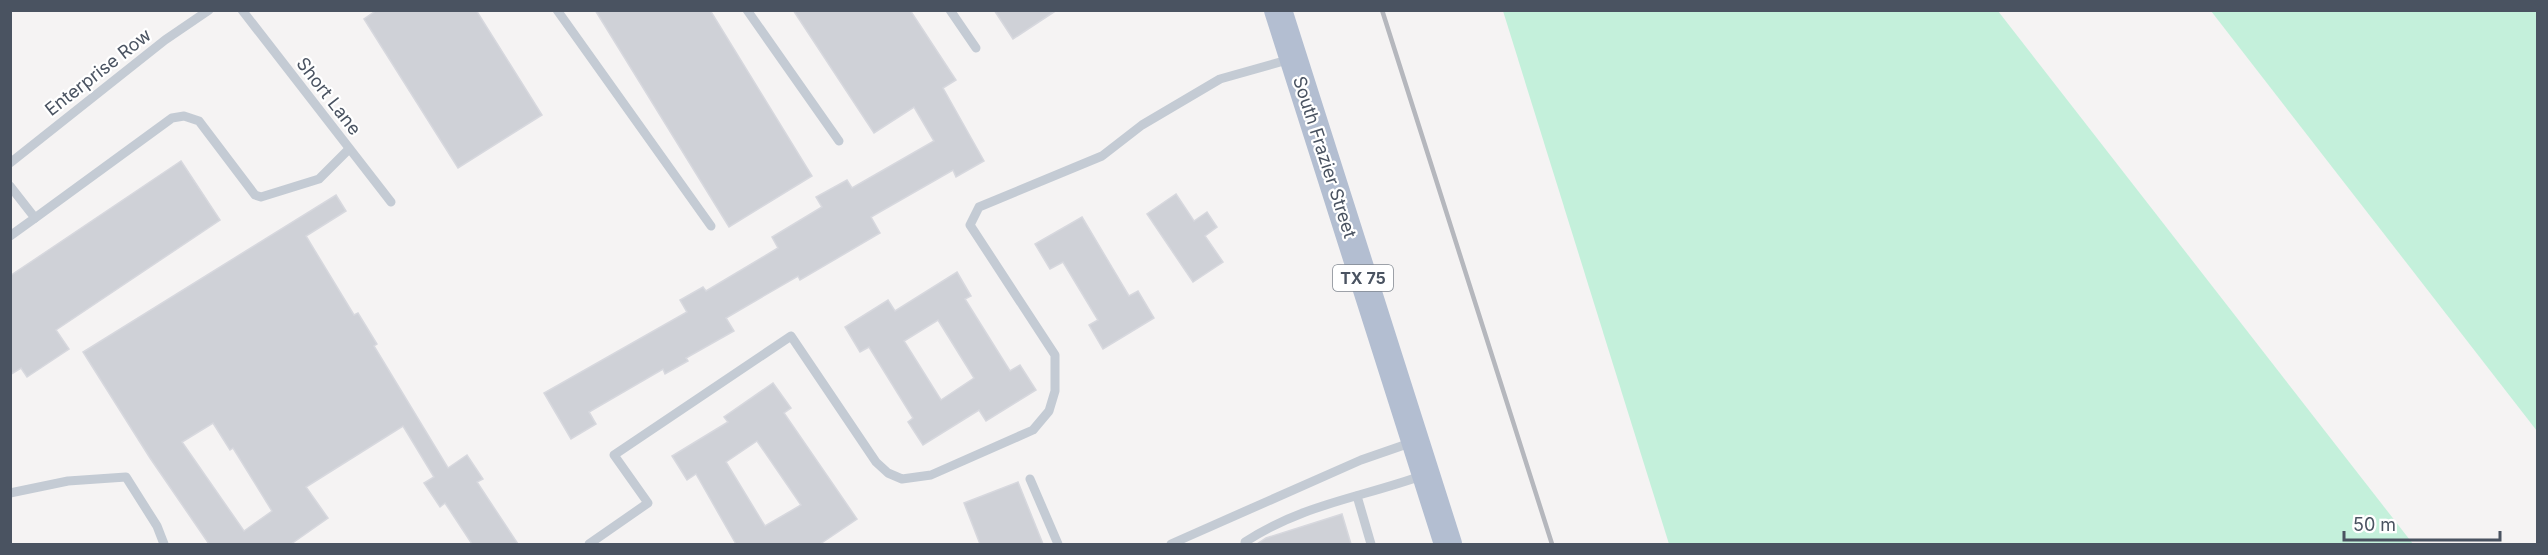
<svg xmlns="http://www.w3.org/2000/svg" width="2548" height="555" font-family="Inter,sans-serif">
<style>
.green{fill:#c4f0db}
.building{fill:#cfd1d7;stroke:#d7d8de;stroke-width:1.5;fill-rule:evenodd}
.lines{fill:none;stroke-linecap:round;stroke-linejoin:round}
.service{stroke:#c4cbd4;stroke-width:9}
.primary{stroke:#b3bed1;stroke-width:28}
.rail{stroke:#b5b7bd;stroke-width:4.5}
.labels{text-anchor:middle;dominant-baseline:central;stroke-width:4.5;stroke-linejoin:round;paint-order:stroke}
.shield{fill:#fff;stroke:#808790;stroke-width:1.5}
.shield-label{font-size:16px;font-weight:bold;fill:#4a5361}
.street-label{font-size:18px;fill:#4a5361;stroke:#fff}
</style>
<rect width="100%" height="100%" fill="#f5f3f3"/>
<g class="green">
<polygon points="1503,11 1998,11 2413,544 1669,544"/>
<polygon points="2211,11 2537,11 2537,431"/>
</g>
<g class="building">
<polygon points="377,10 476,10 542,115 458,168 364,19"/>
<polygon points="595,10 710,10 812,176 729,227"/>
<polygon points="793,10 910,10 956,80 943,88 984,161 956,177 953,170 871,217 880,233 800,280 798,276 726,318 734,331 686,358 688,361 665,374 663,369 589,412 596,424 571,439 544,393 687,312 680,300 703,287 706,291 778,248 772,237 822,207 816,197 847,180 852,188 934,141 914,107 874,133"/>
<polygon points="994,10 1057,10 1013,39"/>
<polygon points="181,161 220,220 56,330 69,349 27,377 21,368 10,375 10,276"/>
<polygon points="1176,194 1194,221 1207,212 1217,227 1205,236 1223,262 1193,282 1147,214"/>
<path d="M336,195L346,211L306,236L354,315L358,313L377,344L374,346L448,468L467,455L483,479L477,482L518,544H472L445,503L440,507L424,483L434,477L403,426L306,487L328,518L291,544H209L150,458L83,352ZM213,423L230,450L233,448L272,511L244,531L182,442Z"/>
<polygon points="1082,217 1129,296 1138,291 1154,318 1103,349 1089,325 1098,320 1063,262 1050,269 1035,244"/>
<path d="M957,272L971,296L965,299L1010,371L1020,365L1036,390L986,421L979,410L923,445L908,422L913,418L869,347L860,352L845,327L888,300L895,311ZM938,320L974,378L941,400L904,341Z"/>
<path d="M773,383L791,408L784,413L857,519L820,544H736L696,474L687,480L672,456L728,422L724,417ZM757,441L801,505L765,526L726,462Z"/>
<polygon points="1018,482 1043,544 980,544 964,503"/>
<polygon points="1342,514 1351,544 1257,544 1266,538"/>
</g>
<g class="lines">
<g class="service">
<polyline points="242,10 391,202"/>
<polyline points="557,10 711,226"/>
<polyline points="747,10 839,141"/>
<polyline points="950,10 976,48"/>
<polyline points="10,163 165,40 209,10"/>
<polyline points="10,186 35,218 10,236"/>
<polyline points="35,218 172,118 184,116 199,121 255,195 261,197 319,179 349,149"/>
<polyline points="1030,479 1058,544"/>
<polyline points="10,493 68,481 126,477 157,526 164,544"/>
<polyline points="1357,496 1371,544"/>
<polyline points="589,544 648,503 614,455 791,336 876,462 888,473 902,479 931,475 1033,430 1049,411 1055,391 1055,355 970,225 979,207 1102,156 1142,125 1220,79 1291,59"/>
<polyline points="1171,544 1361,460 1413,442"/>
<path d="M1245,544V542C1303,504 1360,498 1424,475"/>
</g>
<polyline class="primary" points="1278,10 1448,544"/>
<polyline class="rail" points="1382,10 1552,544"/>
</g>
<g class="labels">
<rect class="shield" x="1333" y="265" width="60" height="26" rx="4.5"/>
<g class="shield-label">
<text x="1363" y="278">TX 75</text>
</g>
<g class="street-label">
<text transform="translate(98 72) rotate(-38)">Enterprise Row</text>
<text transform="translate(329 96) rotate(52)">Short Lane</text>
<text transform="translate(1325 157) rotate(72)">South Frazier Street</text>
</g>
</g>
<rect width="2548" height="555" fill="none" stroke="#4a5361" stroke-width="24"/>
<path d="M2344 531v9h156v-9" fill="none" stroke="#4a5361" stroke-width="3"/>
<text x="2353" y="531" font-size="18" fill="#4a5361" stroke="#ffffff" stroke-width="4.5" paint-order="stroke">50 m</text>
</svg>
